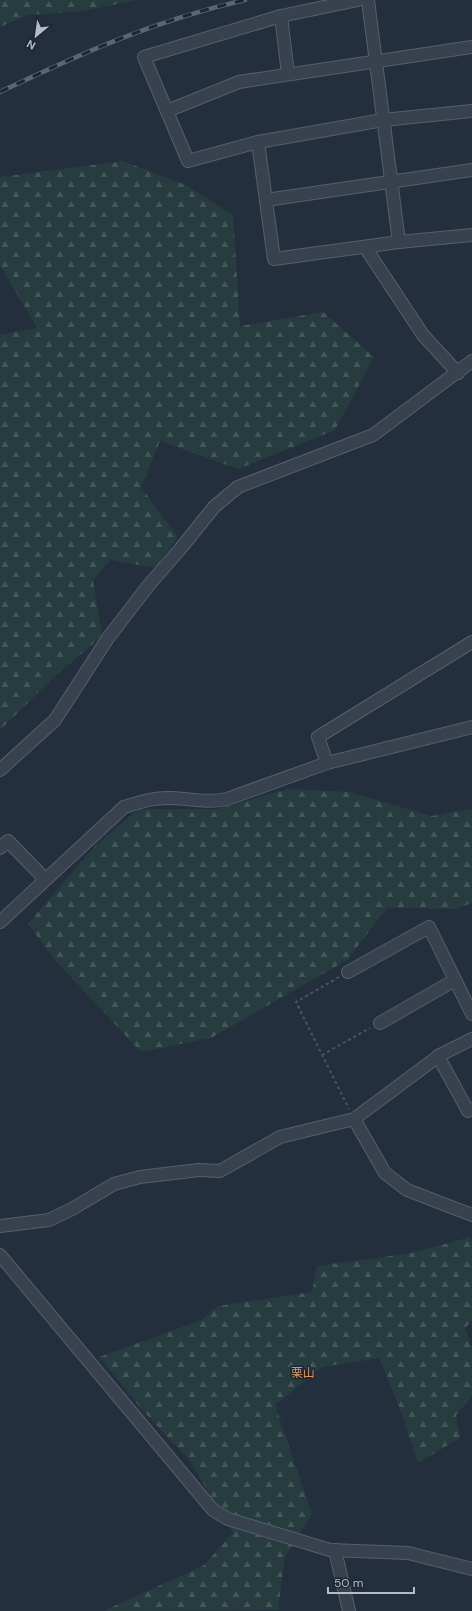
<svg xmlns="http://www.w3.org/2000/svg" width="472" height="1611" font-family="'DM Sans','Noto Sans JP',sans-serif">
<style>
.forest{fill:url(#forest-firs)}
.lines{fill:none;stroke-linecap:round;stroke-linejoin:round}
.street-casing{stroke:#565f6c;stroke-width:14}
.path{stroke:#44595c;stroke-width:2;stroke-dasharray:3 3;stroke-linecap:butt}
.street{stroke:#38414e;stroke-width:12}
.rail-casing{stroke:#5a6575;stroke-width:4.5}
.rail{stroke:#1d2633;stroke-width:3;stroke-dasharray:9;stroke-linecap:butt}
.labels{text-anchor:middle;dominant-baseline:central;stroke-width:3;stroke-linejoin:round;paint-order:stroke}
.quarter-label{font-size:12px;fill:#d59563;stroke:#1d2633}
</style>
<defs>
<pattern id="forest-firs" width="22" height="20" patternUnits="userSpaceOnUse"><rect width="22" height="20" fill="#263c3f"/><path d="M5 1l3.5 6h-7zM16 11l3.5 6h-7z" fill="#435659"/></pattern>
</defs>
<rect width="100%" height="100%" fill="#242f3e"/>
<g class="forest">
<polygon points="0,0 137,0 83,11 28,15 0,27"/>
<polygon points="123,161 186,185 233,215 240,326 323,312 374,357 335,430 238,469 160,441 141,487 178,537 155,568 110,560 93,581 102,636 53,678 0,730 0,335 37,328 0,265 0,177"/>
<polygon points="288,789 349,792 431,816 472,809 472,903 455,909 387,908 347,960 211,1038 141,1052 54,959 28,924 93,848 138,809 217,809"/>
<polygon points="470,1237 472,1243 472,1321 465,1328 472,1347 472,1396 456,1415 460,1438 418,1463 400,1409 379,1358 322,1367 275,1405 312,1514 285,1557 278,1610 103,1611 203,1566 233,1533 190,1461 144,1412 99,1357 202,1320 218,1306 312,1292 317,1266 411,1253"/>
</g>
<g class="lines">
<defs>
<g id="street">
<polyline points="358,0 281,16 144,57 188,161 258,142 383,120 472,111"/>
<polyline points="368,0 399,242"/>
<polyline points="281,16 288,74"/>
<polyline points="167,111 239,82 472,47"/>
<polyline points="258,142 274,259 399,242 472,235"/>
<polyline points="266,200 472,170"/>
<polyline points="365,247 423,335 458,373"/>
<polyline points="327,763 318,737 472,642"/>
<polyline points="0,770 55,720 108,638 148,586 181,548 214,507 238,487 373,435 472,361"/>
<polyline points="0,848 8,841 45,879"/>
<path d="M0,922L124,807C140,802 155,797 172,798C192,799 207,803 227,799L327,763L472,727"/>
<polyline points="348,972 429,927 472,1014"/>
<polyline points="380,1023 455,980"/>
<polyline points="438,1056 468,1111 472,1109"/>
<polyline points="354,1119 385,1173 407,1190 472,1215"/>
<polyline points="0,1226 49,1220 72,1209 114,1184 140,1177 199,1170 220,1171 280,1137 354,1119 440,1055 472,1039"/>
<polyline points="0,1255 213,1510 228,1519 330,1550 408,1553 472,1569"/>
<polyline points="335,1550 349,1611"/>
</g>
</defs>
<use href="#street" class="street-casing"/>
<g class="path">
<polyline points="339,977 296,1002 349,1109"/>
<polyline points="322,1055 370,1028"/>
</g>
<use href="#street" class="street"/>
<defs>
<path id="rail" d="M0,92C82,53 156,20 245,0"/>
</defs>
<use href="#rail" class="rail-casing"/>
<use href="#rail" class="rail"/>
</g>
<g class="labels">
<g class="quarter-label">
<text x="303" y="1373">栗山</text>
</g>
</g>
<g transform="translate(36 36) rotate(209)" stroke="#1d2633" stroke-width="3" paint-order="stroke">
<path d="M0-3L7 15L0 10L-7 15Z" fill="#b4bcc9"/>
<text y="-6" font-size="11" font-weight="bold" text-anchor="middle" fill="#b4bcc9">N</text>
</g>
<path d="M328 1587v6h86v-6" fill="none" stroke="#b4bcc9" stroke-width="2"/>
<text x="334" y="1587" font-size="12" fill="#b4bcc9" stroke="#1d2633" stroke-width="3" paint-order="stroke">50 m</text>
</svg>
